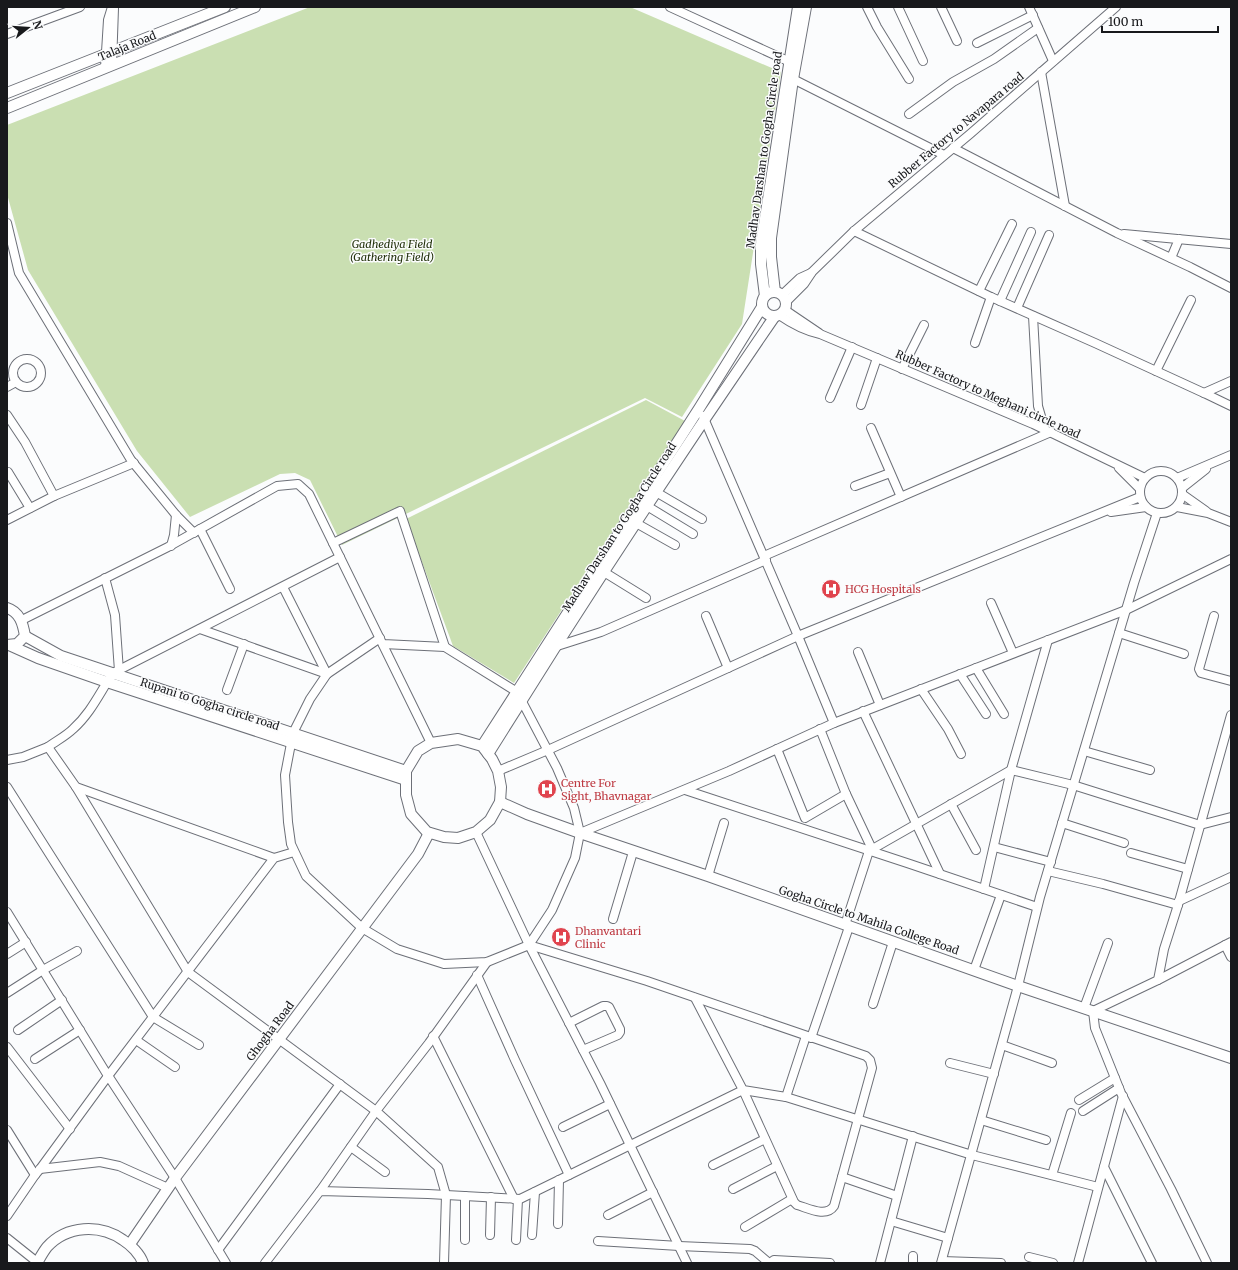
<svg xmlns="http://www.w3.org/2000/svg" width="1238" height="1270" viewBox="0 0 1238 1270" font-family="Merriweather,serif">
	<rect width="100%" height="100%" fill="#fbfcfd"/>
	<!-- green -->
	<g fill="#cadfb2">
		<path d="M 310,7 L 630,7 L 781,72 L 742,324 L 682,417 L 645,398 L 342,545 L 310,480 L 295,473 L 280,474 L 190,517 L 137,451 L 28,270 L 7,194 L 7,125 Z"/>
		<path d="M 646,400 L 685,421 L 514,683 L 453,646 L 406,519 Z"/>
	</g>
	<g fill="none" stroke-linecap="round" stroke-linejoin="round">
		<defs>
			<g id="minor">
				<path d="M 670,7 L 790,62"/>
				<path d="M 867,7 L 877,27 L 909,79"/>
				<path d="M 898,7 L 923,61"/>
				<path d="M 941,7 L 957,41"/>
				<path d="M 1029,7 L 1053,61"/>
				<path d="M 7,34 L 80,7"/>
				<path d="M 977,43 L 1033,15"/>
				<path d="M 112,65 L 114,8"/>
				<path d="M 105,68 L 108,20 L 112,7"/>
				<path d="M 1041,72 L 1065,206"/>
				<path d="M 789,77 L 944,155"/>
				<path d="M 909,114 L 953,82 L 994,59 L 1038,28"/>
				<path d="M 953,148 L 1117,233 L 1190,267 L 1231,288"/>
				<path d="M 7,223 L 19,273 L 131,460 L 176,515 L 194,533"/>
				<path d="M 854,231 L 991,297 L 1095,343 L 1204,393"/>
				<path d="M 1124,234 L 1231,244"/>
				<path d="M 1171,258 L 1179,239"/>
				<path d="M 979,291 L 1012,224"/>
				<path d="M 782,295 L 800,278 L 811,273"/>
				<path d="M 1000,301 L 1031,232"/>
				<path d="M 786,302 L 804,284 L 812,272 L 854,231 L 970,134 L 1116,7"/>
				<path d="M 1017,308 L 1049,235"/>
				<path d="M 785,310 L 819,333"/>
				<path d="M 779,315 C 792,324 804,331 820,334 L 1033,424 L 1145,478"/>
				<path d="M 1033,316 L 1038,406 L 1045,430"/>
				<path d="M 975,343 L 991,297"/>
				<circle cx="27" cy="373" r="14"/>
				<path d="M 902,369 L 924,325"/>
				<path d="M 1156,371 L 1191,300"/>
				<path d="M 1231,381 L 1204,393 L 1231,406"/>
				<path d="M 7,387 L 16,382"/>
				<path d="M 830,398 L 852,347"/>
				<path d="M 861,405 L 877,358"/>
				<path d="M 7,415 L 25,442 L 54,496"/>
				<path d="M 703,416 L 798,636 L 834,723"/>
				<path d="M 871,428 L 901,497"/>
				<path d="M 1119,468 L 1140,489"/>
				<circle cx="1161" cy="492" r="21"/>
				<path d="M 8,472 L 30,508"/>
				<path d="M 1177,478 L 1231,455"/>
				<path d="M 855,486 L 890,473"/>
				<path d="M 1182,488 L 1206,469"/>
				<path d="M 656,492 L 702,519"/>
				<path d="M 1182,494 L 1206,511"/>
				<path d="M 647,506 L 693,534"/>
				<path d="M 1177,507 L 1208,513 L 1231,522"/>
				<path d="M 1111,512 L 1146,507"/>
				<path d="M 7,520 L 54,496 L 134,463"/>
				<path d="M 636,523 L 675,545"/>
				<path d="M 200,529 L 230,589"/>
				<path d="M 333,543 L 400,511 L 445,647"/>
				<path d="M 171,546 L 174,535 L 176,515"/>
				<path d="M 764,556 L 1051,432"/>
				<path d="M 604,572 L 646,598"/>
				<path d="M 105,578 L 115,615 L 119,671"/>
				<path d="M 283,587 L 327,674"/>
				<path d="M 991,603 L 1013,653"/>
				<path d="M 706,616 L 728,668"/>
				<path d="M 1214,616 L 1199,669 L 1201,673 L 1231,681"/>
				<path d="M 22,620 L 168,547 L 277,486 L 298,484 L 309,494 L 431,743"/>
				<path d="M 200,629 L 327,674"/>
				<path d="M 1119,633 L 1184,654"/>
				<path d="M 380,638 L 327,674 L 310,699 L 293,733 L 285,775 L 288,822 L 291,844 L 306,876 L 362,928 L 397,949 L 444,964 L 487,962 L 529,945 L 552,910 L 575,858 L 580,833 L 574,808 L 557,768 L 517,692 L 445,647 L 383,644"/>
				<path d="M 554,647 L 601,632 L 766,560"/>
				<path d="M 858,652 L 880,705"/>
				<path d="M 976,668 L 1004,714"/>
				<path d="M 960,674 L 986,714"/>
				<path d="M 921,689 L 948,729 L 961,754"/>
				<path d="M 227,690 L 244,644"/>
				<path d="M 863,711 L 940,874"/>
				<path d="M 820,729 L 846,794 L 872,849"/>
				<path d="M 777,749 L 805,818 L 846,794"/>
				<path d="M 1084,751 L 1150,770"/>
				<path d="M 7,760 L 23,757 L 48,747"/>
				<path d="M 498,771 L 548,750 L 798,636 L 1140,497"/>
				<path d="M 7,787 L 153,1017 L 199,1045"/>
				<path d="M 76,787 L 188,972 L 376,1111 L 320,1191"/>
				<path d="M 685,790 L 910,864 L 1037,907"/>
				<path d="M 951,804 L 976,850"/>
				<path d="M 1062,823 L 1124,843"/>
				<path d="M 476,832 L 529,945 L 600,1083 L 687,1263"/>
				<path d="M 580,833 L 729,771 L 834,723 L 1126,610 L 1231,559"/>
				<path d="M 994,847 L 1051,862"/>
				<path d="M 1131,853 L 1188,869"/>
				<path d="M 274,858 L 76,787 L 48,747 C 56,741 66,736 73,729 C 91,713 100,692 113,673 L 340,557"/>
				<path d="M 1048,871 L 1103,884 L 1178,905"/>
				<path d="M 708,876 L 724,823"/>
				<path d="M 984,889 L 1011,770 L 1048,640"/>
				<path d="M 1179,901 L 1231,877"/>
				<path d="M 7,912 L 105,1071 L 175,1178 L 226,1263"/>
				<path d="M 613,919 L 633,852"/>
				<path d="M 845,925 L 869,851 L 1011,770 L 1073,785 L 1200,825 L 1231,817"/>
				<path d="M 1225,945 L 1231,957"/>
				<path d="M 7,954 L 26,942"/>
				<path d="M 974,970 L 1001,895"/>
				<path d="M 477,975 L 515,1060 L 569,1175"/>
				<path d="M 1158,980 L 1231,942"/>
				<path d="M 7,993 L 43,970 L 77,951"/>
				<path d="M 695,998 L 743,1090 L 786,1097 L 806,1036"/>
				<path d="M 873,1004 L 893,942"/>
				<path d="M 1084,1008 L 1108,943"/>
				<path d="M 569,1023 L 603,1006 L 607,1006 L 609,1007 L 620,1029 L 620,1032 L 618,1035 L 583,1050"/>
				<path d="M 18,1030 L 62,1000"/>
				<path d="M 433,1036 L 514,1199"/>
				<path d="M 811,1038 L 849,927"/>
				<path d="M 136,1040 L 175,1067"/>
				<path d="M 1002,1045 L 1052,1063"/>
				<path d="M 7,1047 L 70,1129"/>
				<path d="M 35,1059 L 80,1030"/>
				<path d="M 950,1063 L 994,1074"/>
				<path d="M 786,1097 L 972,1155 L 1098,1187"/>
				<path d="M 1079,1100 L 1115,1078"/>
				<path d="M 1083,1111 L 1119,1088"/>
				<path d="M 981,1120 L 1046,1140"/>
				<path d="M 563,1127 L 610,1104"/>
				<path d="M 7,1130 L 35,1175"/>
				<path d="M 351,1147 L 385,1172"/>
				<path d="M 713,1165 L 765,1139"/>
				<path d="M 1104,1167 L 1152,1263"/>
				<path d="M 40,1169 L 100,1162 L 119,1166 L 168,1188"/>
				<path d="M 1052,1175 L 1071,1113"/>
				<path d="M 842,1177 L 897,1196"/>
				<path d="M 733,1189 L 777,1166"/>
				<path d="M 608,1215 L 653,1192"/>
				<path d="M 7,1216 L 35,1175 L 40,1169 L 108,1076 L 274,858 L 294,852"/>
				<path d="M 891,1221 L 948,1238"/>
				<path d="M 558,1224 L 559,1180"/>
				<path d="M 745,1227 L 792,1199"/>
				<path d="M 490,1235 L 491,1197"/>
				<path d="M 532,1235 L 535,1192"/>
				<path d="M 7,1238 L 37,1262"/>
				<path d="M 465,1240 L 465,1196"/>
				<path d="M 516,1240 L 518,1199"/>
				<path d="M 598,1241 L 679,1246 L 750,1249 L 755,1251 L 769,1263"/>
				<path d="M 218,1250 L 340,1084"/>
				<path d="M 1029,1257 L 1053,1263"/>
				<path d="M 942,1261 L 1001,1263"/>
				<path d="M 265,1263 L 320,1191 L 428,1194 L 520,1199 L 743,1090 L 794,1202 L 797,1205 C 808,1208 826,1218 834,1206 L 872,1068 L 870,1060 L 866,1056 L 647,981 L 529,945"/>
				<path d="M 444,1263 L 446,1195 L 438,1167 L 376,1111 L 429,1043 L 487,962"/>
				<path d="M 770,1263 L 774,1260 L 830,1263"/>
				<path d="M 880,1263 L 913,1136"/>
				<path d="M 913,1263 L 913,1256"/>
				<path d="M 941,1263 L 1018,986 L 1040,897 L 1134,583 L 1157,513"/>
				<path d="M 1078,1263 L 1123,1096"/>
				<path d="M 1207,1263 L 1171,1189 L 1121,1093 L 1095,1028 L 1093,1011 L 1158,980 L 1164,949 L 1178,905 L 1231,715"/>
			</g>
			<g id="major">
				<path d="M 7,93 L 225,7"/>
				<path d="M 7,108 L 255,7"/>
				<path d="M 775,292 L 771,257 L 771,238 L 793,79 L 806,7"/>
				<circle cx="774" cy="304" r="12"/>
				<path d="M 765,296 L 761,264 L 761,244 L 798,7"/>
				<path d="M 7,608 C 20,612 23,624 25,636 L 17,644 L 7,645"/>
				<path d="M 25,636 L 61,656 L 406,771"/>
				<path d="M 9,645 L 38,658 L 107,682 L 406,780"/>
				<path d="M 458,739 L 482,746 L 492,759 L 498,771 L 501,787 L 500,802 L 490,820 L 476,832 L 458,838 L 444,837 L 427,832 L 411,814 L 406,795 L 406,771 L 418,751 L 431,743 Z"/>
				<path d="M 482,746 L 700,407 L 762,307"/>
				<path d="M 488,754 C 511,718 533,682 556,646 C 627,535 700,425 775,316"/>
				<path d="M 500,802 L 527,814 L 580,833 L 708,876 L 1018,986 L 1231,1058"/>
				<path d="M 130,1244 L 175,1178 L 418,854 L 429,833"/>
				<path d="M 37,1263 C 40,1258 43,1252 47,1247 C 67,1225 100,1224 123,1240 C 131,1245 140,1254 143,1263"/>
			</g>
		</defs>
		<!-- minor casing -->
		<use href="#minor" stroke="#6d7078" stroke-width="10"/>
		<!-- major casing -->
		<use href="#major" stroke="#6d7078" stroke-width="12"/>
		<!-- minor -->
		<use href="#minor" stroke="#fff" stroke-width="8"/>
		<!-- major -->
		<use href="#major" stroke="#fff" stroke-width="10"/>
	</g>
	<!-- icons -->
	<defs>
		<symbol id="hospital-disc" viewBox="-11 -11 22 22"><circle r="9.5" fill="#e0444e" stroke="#fbfcfd"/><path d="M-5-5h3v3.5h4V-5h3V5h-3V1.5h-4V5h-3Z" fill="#fff"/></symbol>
	</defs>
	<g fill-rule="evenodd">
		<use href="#hospital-disc" x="820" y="578" width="22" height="22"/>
		<use href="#hospital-disc" x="536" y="778" width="22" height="22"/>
		<use href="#hospital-disc" x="550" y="926" width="22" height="22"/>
	</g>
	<g text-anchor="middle" stroke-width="3" stroke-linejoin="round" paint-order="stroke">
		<!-- street labels -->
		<g font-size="11" fill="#18191c" stroke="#fbfcfd">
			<text transform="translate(127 46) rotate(-22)" y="4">Talaja Road</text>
			<text transform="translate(956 130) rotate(-40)" y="4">Rubber Factory to Navapara road</text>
			<text transform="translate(764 150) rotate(-82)" y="4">Madhav Darshan to Gogha Circle road</text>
			<text transform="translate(988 394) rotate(24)" y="4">Rubber Factory to Meghani circle road</text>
			<text transform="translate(619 527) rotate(-57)" y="4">Madhav Darshan to Gogha Circle road</text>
			<text transform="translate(210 704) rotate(18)" y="4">Rupani to Gogha circle road</text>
			<text transform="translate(869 920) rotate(19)" y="4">Gogha Circle to Mahila College Road</text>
			<text transform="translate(270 1031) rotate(-53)" y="4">Ghogha Road</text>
		</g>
		<!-- park labels -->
		<g font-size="11" font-style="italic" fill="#21300a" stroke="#fbfcfd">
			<text x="392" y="248">Gadhediya Field<tspan x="392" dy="13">(Gathering Field)</tspan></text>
		</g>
		<!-- health labels -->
		<g font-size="11" fill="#be3a42" stroke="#fbfcfd" text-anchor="start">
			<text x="845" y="593">HCG Hospitals</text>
			<text x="561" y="787">Centre For<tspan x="561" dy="13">Sight, Bhavnagar</tspan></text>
			<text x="575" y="935">Dhanvantari<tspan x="575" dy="13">Clinic</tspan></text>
		</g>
	</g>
	<!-- border -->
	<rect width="1238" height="1270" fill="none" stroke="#18191c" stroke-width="16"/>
	<!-- north arrow -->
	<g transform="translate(28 28) rotate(73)" stroke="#fbfcfd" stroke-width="3" paint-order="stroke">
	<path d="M0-3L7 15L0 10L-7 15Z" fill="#18191c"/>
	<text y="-6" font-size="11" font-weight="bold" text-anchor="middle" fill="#18191c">N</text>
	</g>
	<!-- scale -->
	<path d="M1102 26v6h116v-6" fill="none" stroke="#18191c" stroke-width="2"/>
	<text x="1108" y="26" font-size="12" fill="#18191c" stroke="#fbfcfd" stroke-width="3" paint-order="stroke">100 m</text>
</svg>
